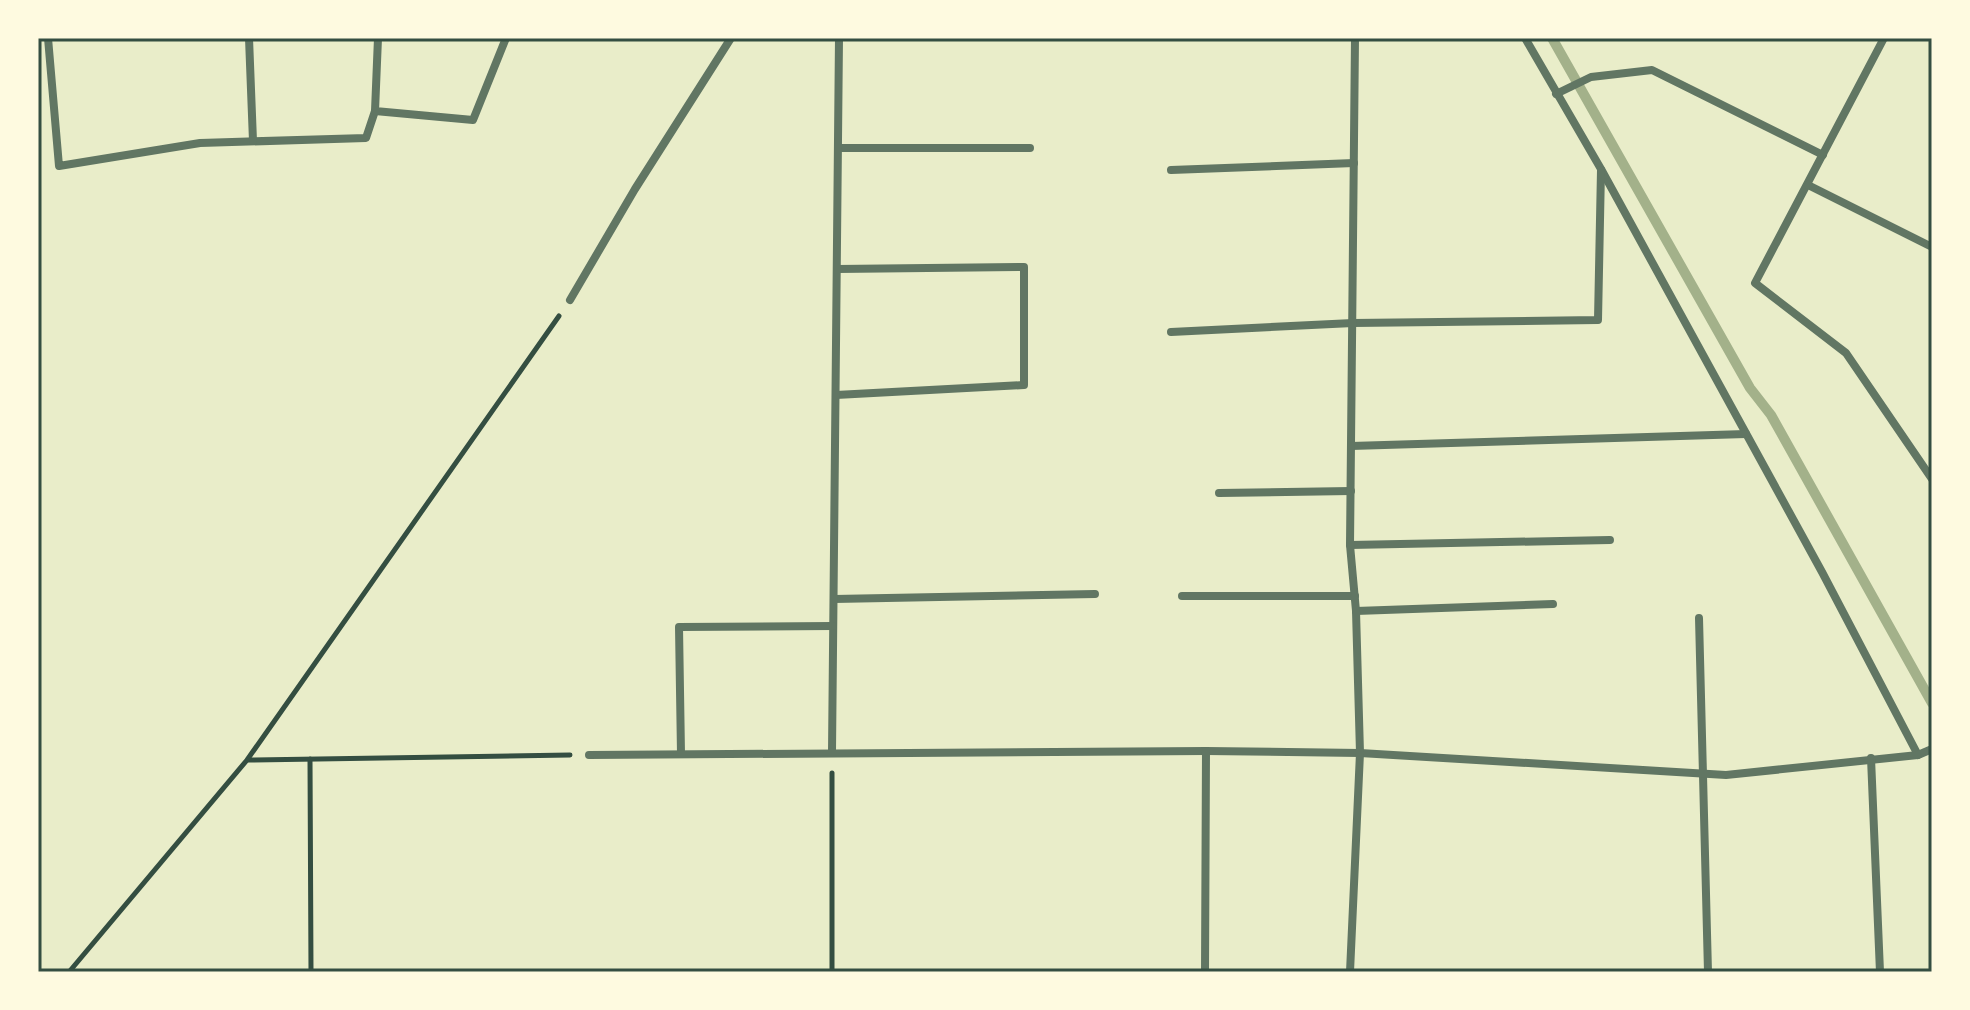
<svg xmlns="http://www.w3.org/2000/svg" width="1970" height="1010" viewBox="0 0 1970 1010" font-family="Figtree,sans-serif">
	<rect width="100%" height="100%" fill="#e9edc9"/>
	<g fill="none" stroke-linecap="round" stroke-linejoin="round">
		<!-- stream -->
		<path stroke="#a3b18a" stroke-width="10" d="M 1552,38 L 1750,388 L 1771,415 L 1932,703"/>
		<!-- path -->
		<g stroke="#344e41" stroke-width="5">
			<path d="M 310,759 L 311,972"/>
			<path d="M 248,760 L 570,755"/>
			<path d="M 832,773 L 832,972"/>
			<path d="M 69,972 L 247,760 L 559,316"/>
		</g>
		<!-- minor -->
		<g stroke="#617663" stroke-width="8">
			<path d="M 48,38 L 59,166 L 200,143 L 366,138 L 375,111"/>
			<path d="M 249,38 L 253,141"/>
			<path d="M 378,38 L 375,111 L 473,120 L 506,38"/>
			<path d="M 1525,38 L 1601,169 L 1822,572 L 1918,755"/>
			<path d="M 1884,38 L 1755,283 L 1846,353 L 1932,479"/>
			<path d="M 1556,94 L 1591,77 L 1652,70 L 1823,155"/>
			<path d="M 838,148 L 1030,148"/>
			<path d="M 1171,170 L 1354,163"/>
			<path d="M 1808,185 L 1932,247"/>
			<path d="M 570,300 L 635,189 L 731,38"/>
			<path d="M 1171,332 L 1353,323 L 1598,320 L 1601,170"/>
			<path d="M 836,395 L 1024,385 L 1024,267 L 837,269"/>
			<path d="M 1351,446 L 1746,434"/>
			<path d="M 1219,493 L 1351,491"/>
			<path d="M 1350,545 L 1610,540"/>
			<path d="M 1182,596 L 1355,596"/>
			<path d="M 834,599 L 1095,594"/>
			<path d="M 1356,611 L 1553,604"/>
			<path d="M 1699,618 L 1708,972"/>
			<path d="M 832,752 L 839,38"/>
			<path d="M 681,754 L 679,627 L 833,626"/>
			<path d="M 589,755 L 1206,751 L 1360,753 L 1726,775 L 1918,755 L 1932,749"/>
			<path d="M 1871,758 L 1880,972"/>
			<path d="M 1205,972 L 1206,751"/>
			<path d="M 1350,972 L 1360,753 L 1356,611 L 1350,545 L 1355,38"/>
		</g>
	</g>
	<!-- border -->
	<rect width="1970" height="1010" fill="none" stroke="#fefae0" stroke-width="80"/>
	<rect x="40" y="40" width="1890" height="930" fill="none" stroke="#344e41" stroke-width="3"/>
</svg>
